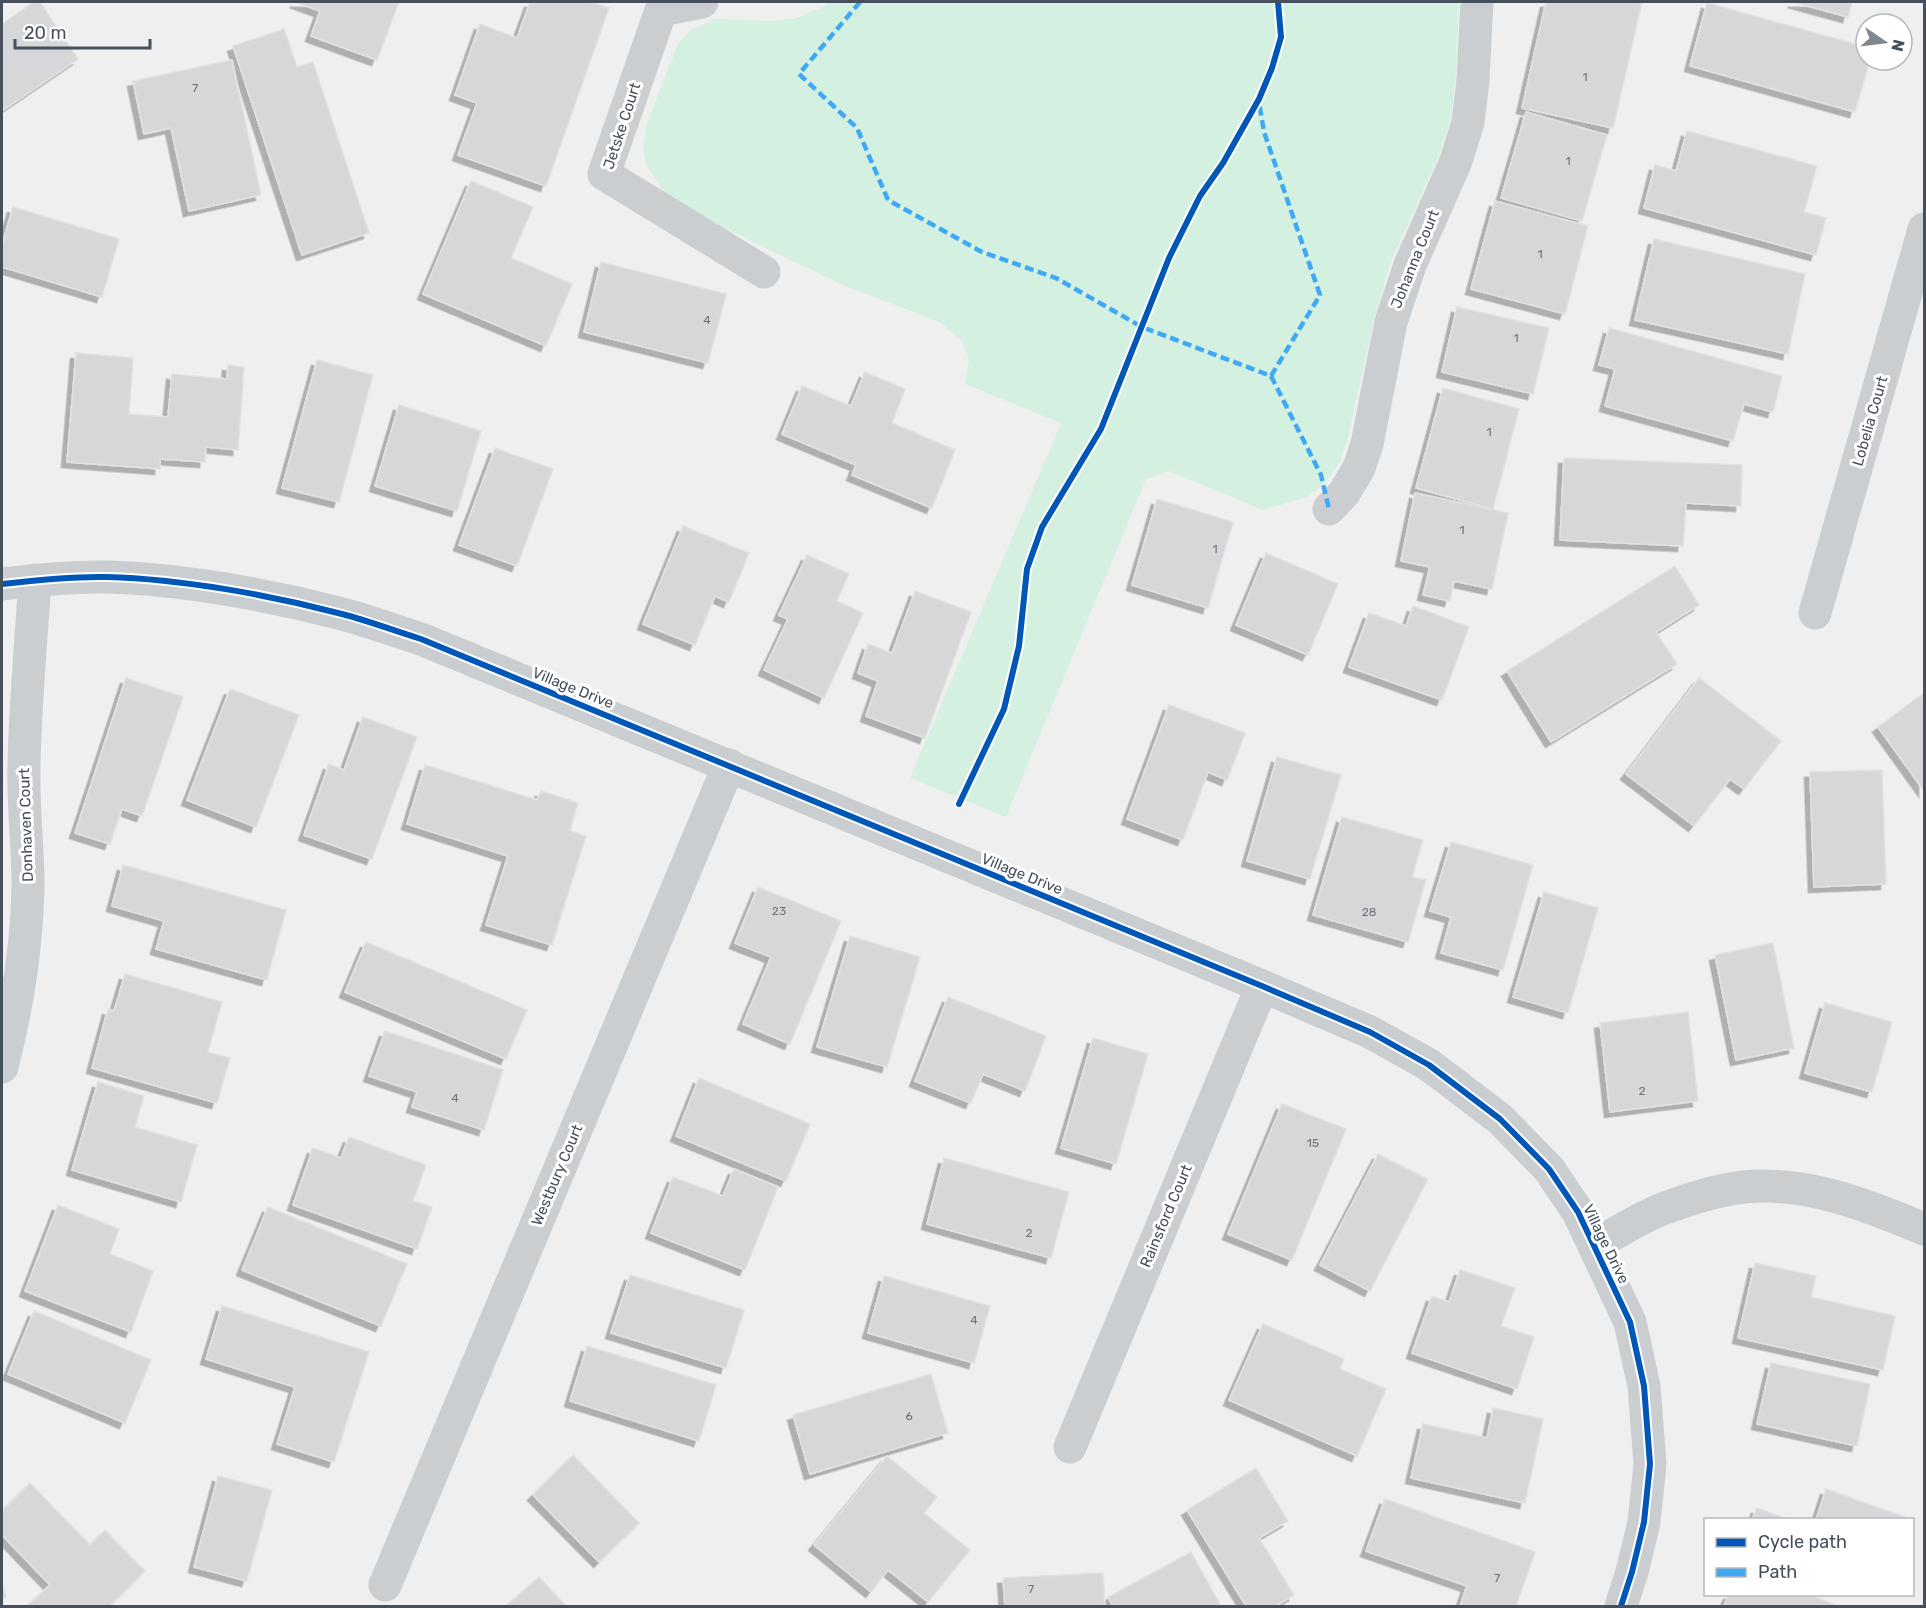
<svg xmlns="http://www.w3.org/2000/svg" width="1926" height="1608" viewBox="0 0 1926 1608" font-family="Rubik,sans-serif">
	<defs>
		<filter id="shadow"><feDropShadow dx="-5.5" dy="5.5" stdDeviation="0" flood-color="#0004"/></filter>
	</defs>
	<rect width="100%" height="100%" fill="#f0efef"/>
	<!-- green -->
	<path fill="#d3f0e0" d="M 830,2 L 1459,2 L 1456,74 L 1451,118 L 1439,155 L 1391,261 L 1374,319 L 1348,437 L 1340,462 L 1327,481 L 1307,497 L 1263,510 L 1169,471 L 1146,479 L 1006,817 L 910,778 L 1061,423 L 965,384 L 969,360 L 962,341 L 939,322 L 843,285 L 687,210 L 663,190 L 647,167 L 643,147 L 647,123 L 678,44 L 691,30 L 714,19 L 771,21 L 794,19 L 825,6 Z"/>
	<!-- building -->
	<g fill="#d7d7d9" stroke="#e1e1e2" stroke-width="1.5" filter="url(#shadow)">
		<path d="M 34,2 L 40,2 L 78,59 L 3,110 L 2,107 L 2,24 Z"/>
		<path d="M 295,2 L 399,2 L 377,60 L 311,36 L 320,11 Z"/>
		<path d="M 530,2 L 590,2 L 609,8 L 546,186 L 458,155 L 477,103 L 455,95 L 480,24 L 517,38 Z"/>
		<path d="M 1546,2 L 1642,2 L 1613,128 L 1522,108 Z"/>
		<path d="M 1793,2 L 1852,2 L 1848,17 Z"/>
		<path d="M 1707,3 L 1866,47 L 1866,60 L 1870,60 L 1855,112 L 1690,66 Z"/>
		<path d="M 284,29 L 297,67 L 313,62 L 369,233 L 302,255 L 233,46 Z"/>
		<path d="M 232,60 L 261,195 L 189,211 L 171,128 L 144,134 L 133,81 Z"/>
		<path d="M 1526,112 L 1607,135 L 1582,221 L 1501,198 Z"/>
		<path d="M 1687,131 L 1817,166 L 1804,212 L 1826,218 L 1816,255 L 1644,208 L 1655,165 L 1676,171 Z"/>
		<path d="M 471,181 L 533,207 L 511,258 L 572,284 L 546,346 L 423,294 Z"/>
		<path d="M 1495,201 L 1588,226 L 1565,314 L 1471,289 Z"/>
		<path d="M 13,207 L 119,239 L 102,297 L 2,267 L 2,245 Z"/>
		<path d="M 1654,239 L 1805,274 L 1788,354 L 1635,320 Z"/>
		<path d="M 601,262 L 726,294 L 708,363 L 584,332 Z"/>
		<path d="M 1457,307 L 1549,328 L 1533,394 L 1442,372 Z"/>
		<path d="M 1609,328 L 1782,376 L 1773,412 L 1744,404 L 1733,441 L 1605,406 L 1615,369 L 1599,365 Z"/>
		<path d="M 76,353 L 133,358 L 129,414 L 168,417 L 172,374 L 227,379 L 228,365 L 244,367 L 238,450 L 206,447 L 205,462 L 160,459 L 160,469 L 67,462 Z"/>
		<path d="M 317,360 L 373,375 L 339,502 L 282,488 Z"/>
		<path d="M 865,372 L 905,389 L 892,423 L 955,450 L 932,508 L 852,475 L 856,465 L 782,434 L 802,386 L 851,406 Z"/>
		<path d="M 1443,388 L 1519,409 L 1493,509 L 1416,488 Z"/>
		<path d="M 399,405 L 481,431 L 457,511 L 375,486 Z"/>
		<path d="M 495,448 L 553,469 L 517,566 L 459,545 Z"/>
		<path d="M 1564,458 L 1742,465 L 1741,506 L 1686,503 L 1683,546 L 1560,540 Z"/>
		<path d="M 1415,493 L 1508,513 L 1492,589 L 1454,581 L 1450,601 L 1423,595 L 1430,567 L 1401,561 Z"/>
		<path d="M 1157,499 L 1233,522 L 1208,608 L 1132,585 Z"/>
		<path d="M 683,526 L 749,553 L 729,602 L 715,596 L 695,645 L 643,624 Z"/>
		<path d="M 1266,553 L 1338,584 L 1308,655 L 1236,625 Z"/>
		<path d="M 807,555 L 849,574 L 837,601 L 863,613 L 824,698 L 764,670 L 788,619 L 779,615 Z"/>
		<path d="M 1675,566 L 1699,605 L 1656,632 L 1677,664 L 1551,742 L 1507,671 Z"/>
		<path d="M 915,591 L 971,612 L 925,738 L 866,716 L 878,681 L 858,673 L 868,644 L 892,653 Z"/>
		<path d="M 1413,606 L 1469,627 L 1442,700 L 1349,667 L 1369,613 L 1406,626 Z"/>
		<path d="M 126,678 L 183,697 L 142,816 L 122,809 L 110,844 L 75,833 Z"/>
		<path d="M 1699,678 L 1781,741 L 1744,789 L 1730,779 L 1694,826 L 1626,774 Z"/>
		<path d="M 230,689 L 299,715 L 256,827 L 187,800 Z"/>
		<path d="M 1924,693 L 1924,791 L 1878,727 Z"/>
		<path d="M 1169,705 L 1245,733 L 1227,780 L 1208,772 L 1183,840 L 1127,819 Z"/>
		<path d="M 363,717 L 417,737 L 372,859 L 304,835 L 329,764 L 344,770 Z"/>
		<path d="M 1277,757 L 1341,775 L 1310,879 L 1247,861 Z"/>
		<path d="M 425,765 L 537,800 L 541,791 L 578,803 L 570,831 L 586,836 L 552,945 L 486,925 L 508,856 L 407,824 Z"/>
		<path d="M 1882,770 L 1886,884 L 1814,887 L 1810,772 Z"/>
		<path d="M 1342,817 L 1423,840 L 1412,877 L 1426,880 L 1408,942 L 1313,915 Z"/>
		<path d="M 1451,842 L 1533,865 L 1503,970 L 1441,953 L 1451,917 L 1430,911 Z"/>
		<path d="M 123,865 L 286,910 L 267,980 L 156,949 L 164,921 L 112,906 Z"/>
		<path d="M 758,887 L 841,921 L 790,1044 L 743,1024 L 771,957 L 735,943 Z"/>
		<path d="M 1544,892 L 1598,908 L 1568,1013 L 1513,997 Z"/>
		<path d="M 850,936 L 920,957 L 887,1067 L 817,1047 Z"/>
		<path d="M 366,942 L 527,1010 L 506,1059 L 345,992 Z"/>
		<path d="M 1773,943 L 1794,1048 L 1736,1060 L 1715,955 Z"/>
		<path d="M 125,974 L 222,1002 L 208,1052 L 230,1058 L 217,1103 L 92,1068 L 108,1009 L 114,1011 Z"/>
		<path d="M 948,997 L 1046,1036 L 1025,1091 L 983,1074 L 971,1103 L 915,1081 Z"/>
		<path d="M 1825,1003 L 1892,1022 L 1872,1092 L 1805,1073 Z"/>
		<path d="M 1688,1012 L 1698,1101 L 1610,1112 L 1600,1023 Z"/>
		<path d="M 385,1031 L 503,1070 L 484,1130 L 412,1107 L 417,1092 L 369,1076 Z"/>
		<path d="M 1093,1038 L 1148,1054 L 1116,1164 L 1061,1148 Z"/>
		<path d="M 699,1078 L 810,1124 L 786,1181 L 676,1136 Z"/>
		<path d="M 98,1082 L 144,1096 L 135,1127 L 197,1145 L 181,1202 L 72,1170 Z"/>
		<path d="M 1282,1104 L 1346,1129 L 1292,1260 L 1228,1234 Z"/>
		<path d="M 349,1137 L 426,1165 L 413,1201 L 432,1207 L 417,1249 L 293,1205 L 313,1148 L 341,1158 Z"/>
		<path d="M 1378,1154 L 1428,1179 L 1370,1291 L 1320,1265 Z"/>
		<path d="M 944,1158 L 1069,1192 L 1051,1258 L 927,1224 Z"/>
		<path d="M 734,1169 L 778,1187 L 745,1270 L 651,1233 L 673,1177 L 723,1196 Z"/>
		<path d="M 58,1205 L 119,1229 L 110,1254 L 153,1271 L 131,1332 L 25,1291 Z"/>
		<path d="M 268,1207 L 407,1264 L 381,1326 L 242,1270 Z"/>
		<path d="M 1755,1263 L 1816,1276 L 1811,1297 L 1895,1316 L 1883,1370 L 1738,1338 Z"/>
		<path d="M 1460,1270 L 1515,1288 L 1501,1326 L 1534,1337 L 1517,1389 L 1412,1353 L 1432,1296 L 1449,1302 Z"/>
		<path d="M 630,1275 L 744,1310 L 726,1368 L 611,1333 Z"/>
		<path d="M 884,1276 L 990,1306 L 974,1363 L 868,1333 Z"/>
		<path d="M 222,1306 L 369,1352 L 334,1462 L 277,1444 L 295,1387 L 206,1359 Z"/>
		<path d="M 34,1311 L 151,1360 L 125,1423 L 8,1374 Z"/>
		<path d="M 1263,1324 L 1344,1359 L 1340,1369 L 1386,1389 L 1357,1456 L 1229,1400 Z"/>
		<path d="M 587,1346 L 716,1385 L 699,1441 L 570,1401 Z"/>
		<path d="M 1771,1363 L 1870,1384 L 1857,1446 L 1757,1424 Z"/>
		<path d="M 931,1374 L 948,1433 L 810,1474 L 793,1415 Z"/>
		<path d="M 1493,1408 L 1543,1419 L 1525,1503 L 1411,1478 L 1423,1424 L 1487,1438 Z"/>
		<path d="M 573,1455 L 639,1523 L 599,1562 L 533,1495 Z"/>
		<path d="M 887,1456 L 937,1497 L 924,1513 L 970,1550 L 928,1602 L 888,1570 L 871,1592 L 814,1545 Z"/>
		<path d="M 1256,1468 L 1288,1521 L 1259,1538 L 1294,1595 L 1276,1606 L 1246,1606 L 1187,1510 Z"/>
		<path d="M 218,1476 L 272,1490 L 247,1581 L 194,1567 Z"/>
		<path d="M 30,1483 L 90,1545 L 105,1530 L 145,1571 L 109,1606 L 27,1606 L 50,1585 L 2,1535 L 2,1511 Z"/>
		<path d="M 1826,1489 L 1908,1518 L 1908,1520 L 1816,1520 Z"/>
		<path d="M 1385,1499 L 1535,1552 L 1516,1606 L 1460,1606 L 1467,1586 L 1366,1551 Z"/>
		<path d="M 1757,1508 L 1790,1520 L 1752,1520 Z"/>
		<path d="M 1191,1552 L 1221,1606 L 1113,1606 L 1108,1597 Z"/>
		<path d="M 1103,1573 L 1105,1606 L 1005,1606 L 1003,1578 Z"/>
		<path d="M 539,1577 L 566,1606 L 506,1606 Z"/>
		<path d="M 2,1585 L 6,1597 L 2,1599 Z"/>
		<path d="M 1729,1594 L 1809,1594 L 1837,1606 L 1724,1606 Z"/>
	</g>
	<g fill="none" stroke-linecap="round" stroke-linejoin="round">
		<!-- street -->
		<g stroke="#cbced0" stroke-width="33">
			<path d="M 702,2 L 661,10 L 604,174 L 764,272"/>
			<path d="M 1329,509 L 1344,493 L 1359,468 L 1367,444 L 1391,322 L 1410,265 L 1456,161 L 1468,122 L 1473,80 L 1477,2"/>
			<path d="M 2,584 C 36,580 72,576 107,577 C 182,579 270,595 342,614 C 369,621 395,631 421,639 L 1262,986 L 1370,1032 L 1429,1065 L 1500,1119 L 1549,1169 L 1578,1212 L 1630,1322 L 1644,1386 L 1650,1464 L 1644,1522 L 1632,1572 L 1621,1606"/>
			<path d="M 1815,613 L 1924,229"/>
			<path d="M 2,1067 C 17,1008 27,947 28,886 C 28,847 23,807 24,767 C 25,705 31,642 35,580"/>
			<path d="M 1595,1245 C 1616,1233 1638,1219 1660,1210 C 1686,1200 1716,1190 1744,1187 C 1807,1181 1867,1205 1924,1229"/>
			<path d="M 1070,1447 L 1262,986"/>
			<path d="M 385,1585 L 729,765"/>
		</g>
		<!-- quiet -->
		<g stroke="#3fa9f5" stroke-width="4.5" stroke-dasharray="9 4.5" stroke-linecap="butt">
			<path d="M 860,2 L 799,74 L 857,128 L 888,200 L 982,252 L 1056,278 L 1142,327 L 1271,376 L 1320,295 L 1264,132 L 1259,102"/>
			<path d="M 1271,376 L 1321,475 L 1329,509"/>
		</g>
		<defs>
			<g id="cycleway">
				<path d="M 2,584 C 36,580 72,576 107,577 C 182,579 270,595 342,614 C 369,621 395,631 421,639 L 1262,986 L 1370,1032 L 1429,1065 L 1500,1119 L 1549,1169 L 1578,1212 L 1630,1322 L 1644,1386 L 1650,1464 L 1644,1522 L 1632,1572 L 1621,1606"/>
				<path d="M 959,804 L 1004,709 L 1019,646 L 1027,569 L 1042,527 L 1101,429 L 1169,258 L 1200,196 L 1223,163 L 1259,99 L 1272,68 L 1281,37 L 1278,2"/>
			</g>
		</defs>
		<!-- cycleway casing -->
		<use href="#cycleway" stroke="#fff" stroke-width="10"/>
		<!-- cycleway -->
		<use href="#cycleway" stroke="#0057b8" stroke-width="6"/>
	</g>
	<g text-anchor="middle" stroke-width="6" stroke-linejoin="round" paint-order="stroke">
		<!-- number labels -->
		<g font-size="12" fill="#6c737d">
			<text x="1585" y="81">1</text>
			<text x="195" y="92">7</text>
			<text x="1568" y="165">1</text>
			<text x="1540" y="258">1</text>
			<text x="707" y="324">4</text>
			<text x="1516" y="342">1</text>
			<text x="1489" y="436">1</text>
			<text x="1462" y="534">1</text>
			<text x="1215" y="553">1</text>
			<text x="779" y="915">23</text>
			<text x="1369" y="916">28</text>
			<text x="1642" y="1095">2</text>
			<text x="455" y="1102">4</text>
			<text x="1313" y="1147">15</text>
			<text x="1029" y="1237">2</text>
			<text x="974" y="1324">4</text>
			<text x="909" y="1420">6</text>
			<text x="1497" y="1582">7</text>
			<text x="1031" y="1593">7</text>
		</g>
		<!-- street labels -->
		<g font-size="15" fill="#46505d" stroke="#fff">
			<text transform="translate(622 126) rotate(-72)" y="5">Jetske Court</text>
			<text transform="translate(1415 259) rotate(-68)" y="5">Johanna Court</text>
			<text transform="translate(1870 421) rotate(-74)" y="5">Lobelia Court</text>
			<text transform="translate(573 688) rotate(22)" y="5">Village Drive</text>
			<text transform="translate(26 825) rotate(-92)" y="5">Donhaven Court</text>
			<text transform="translate(1022 874) rotate(22)" y="5">Village Drive</text>
			<text transform="translate(557 1175) rotate(-67)" y="5">Westbury Court</text>
			<text transform="translate(1166 1216) rotate(-67)" y="5">Rainsford Court</text>
			<text transform="translate(1606 1244) rotate(64)" y="5">Village Drive</text>
		</g>
	</g>
	<!-- border -->
	<rect width="1926" height="1608" fill="none" stroke="#46505d" stroke-width="6"/>
	<!-- legend -->
	<rect x="1704" y="1518" width="210" height="78" fill="#ffffff" stroke="#b5b9be" stroke-width="1.5"/>
	<rect x="1716" y="1538" width="30" height="9" fill="#0057b8" stroke="#b5b9be" stroke-width="1.5"/>
	<text x="1758" y="1548" font-size="18" fill="#46505d">Cycle path</text>
	<rect x="1716" y="1568" width="30" height="9" fill="#3fa9f5" stroke="#b5b9be" stroke-width="1.5"/>
	<text x="1758" y="1578" font-size="18" fill="#46505d">Path</text>
	<!-- north arrow -->
	<g transform="translate(1884 42) rotate(104)"><circle r="28" fill="#ffffff" stroke="#b5b9be" stroke-width="1.5"/>
	<path d="M0-4.5L10 22L0 15L-10 22Z" fill="#828890"/>
	<text y="-9" font-size="16" font-weight="bold" text-anchor="middle" fill="#46505d">N</text>
	</g>
	<!-- scale -->
	<path d="M15 39v9h135v-9" fill="none" stroke="#46505d" stroke-width="3"/>
	<text x="24" y="39" font-size="18" fill="#46505d" stroke="#ffffff" stroke-width="4.5" paint-order="stroke">20 m</text>
</svg>
